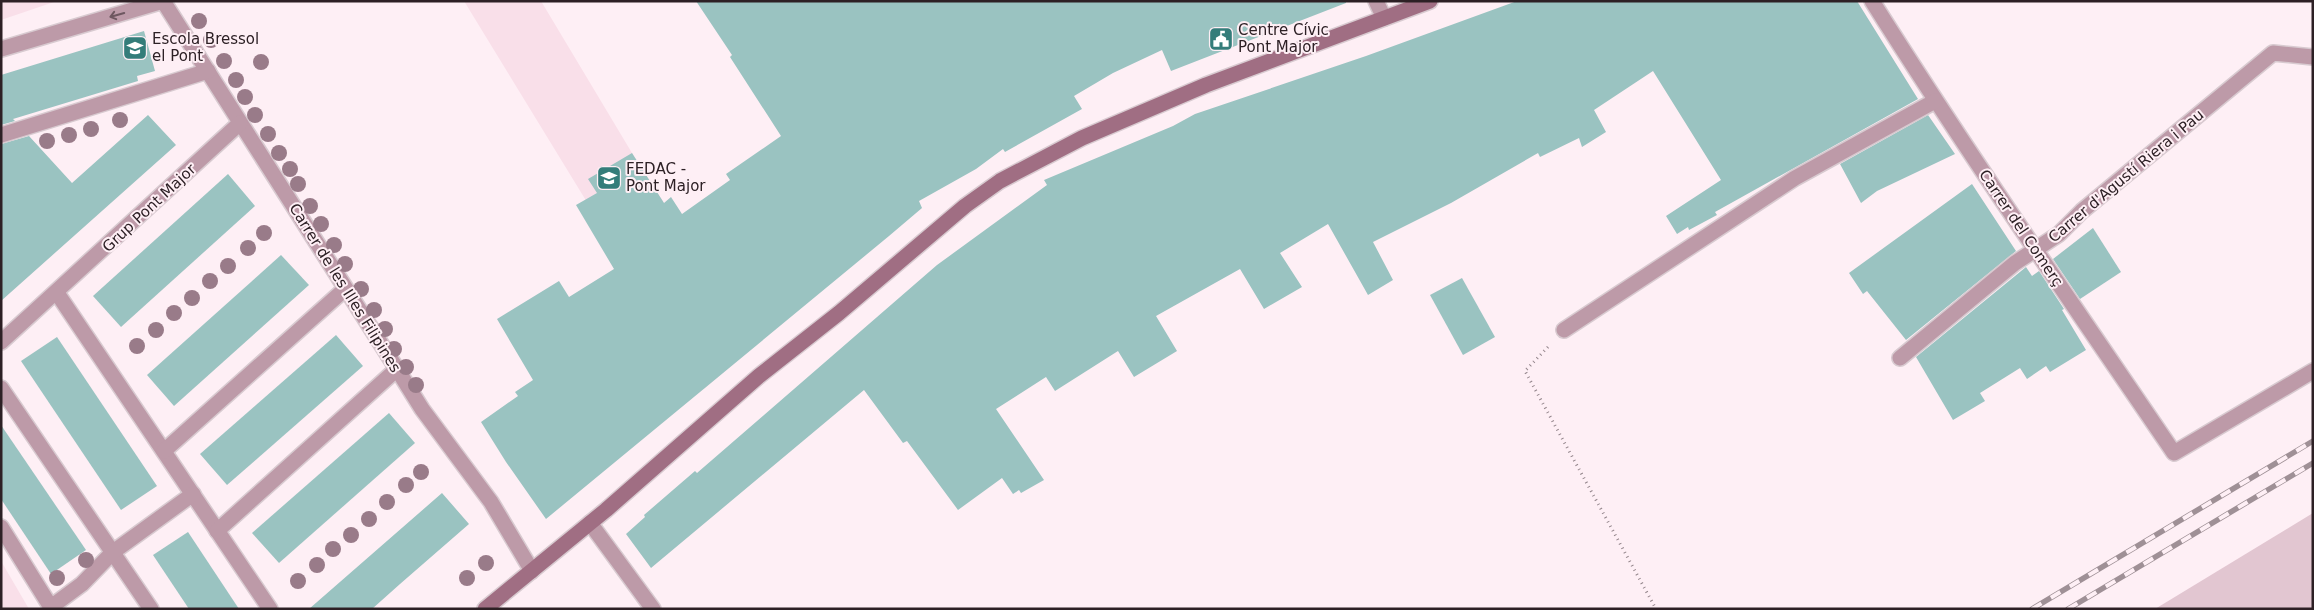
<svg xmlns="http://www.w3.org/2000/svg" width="2314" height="610" viewBox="0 0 2314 610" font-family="'DejaVu Sans',sans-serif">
	<rect width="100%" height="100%" fill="#feeff5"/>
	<!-- built -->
	<g fill="#f9dfe9">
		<path d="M 1,1 L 57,1 L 1,20 Z"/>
		<path d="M 464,1 L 541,1 L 632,153 L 755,345 L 704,389 L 667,333 Z"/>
		<path d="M 1,561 L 29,609 L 1,609 Z"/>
	</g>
	<!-- green -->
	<path fill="#e2c6d1" d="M 2313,513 L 2313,609 L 2155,609 Z"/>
	<!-- building -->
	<g fill="#9ac3c1">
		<path d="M 696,1 L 1346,1 L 1346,3 L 1171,71 L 1162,50 L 1113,73 L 1074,96 L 1082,109 L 1005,152 L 1003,149 L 976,169 L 919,201 L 922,208 L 889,236 L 546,519 L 506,462 L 481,422 L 518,396 L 515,392 L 533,380 L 497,319 L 559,281 L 569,297 L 614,269 L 576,205 L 597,193 L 588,179 L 632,153 L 664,203 L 671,197 L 682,214 L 730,180 L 726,174 L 781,136 L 730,57 L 732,55 Z"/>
		<path d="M 1517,1 L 1857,1 L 1918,99 L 1715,212 L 1717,215 L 1689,230 L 1688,227 L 1677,234 L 1666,216 L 1721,180 L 1653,71 L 1594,110 L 1606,132 L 1582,147 L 1579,138 L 1540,157 L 1538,153 L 1451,203 L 1373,242 L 1393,280 L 1368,295 L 1328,224 L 1280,253 L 1302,287 L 1264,309 L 1240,269 L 1156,316 L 1177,351 L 1134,377 L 1118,351 L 1055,391 L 1046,377 L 996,409 L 1044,480 L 1021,493 L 1019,490 L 1013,494 L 1002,478 L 958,510 L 907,441 L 903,443 L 864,390 L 651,568 L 626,534 L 645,517 L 644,515 L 695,471 L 697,473 L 937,265 L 1047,185 L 1044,180 L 1173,126 L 1195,114 L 1366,56 Z"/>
		<path d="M 144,31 L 155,71 L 137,76 L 138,81 L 13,119 L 15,121 L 1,125 L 1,75 Z"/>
		<path d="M 148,115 L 176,145 L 1,301 L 1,144 L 29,136 L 72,183 Z"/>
		<path d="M 1928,115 L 1955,154 L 1877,191 L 1861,203 L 1840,164 Z"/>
		<path d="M 228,174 L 255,206 L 121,327 L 93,296 Z"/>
		<path d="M 1972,184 L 2016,251 L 1906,340 L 1867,291 L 1863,294 L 1849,273 Z"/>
		<path d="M 2093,228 L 2121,272 L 2080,299 L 2053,259 Z"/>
		<path d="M 281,255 L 309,285 L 174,406 L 147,375 Z"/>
		<path d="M 2026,267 L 2032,276 L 2039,271 L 2064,309 L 2062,310 L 2086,350 L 2050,372 L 2046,366 L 2027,379 L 2020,368 L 1980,393 L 1985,401 L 1953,420 L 1916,357 Z"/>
		<path d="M 1462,278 L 1495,337 L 1463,355 L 1430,295 Z"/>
		<path d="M 336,335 L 363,366 L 227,485 L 200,454 Z"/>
		<path d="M 57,337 L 157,486 L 121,510 L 21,361 Z"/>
		<path d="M 389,413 L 415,443 L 279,563 L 252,533 Z"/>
		<path d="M 1,425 L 86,550 L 51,574 L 1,499 Z"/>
		<path d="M 442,493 L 469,524 L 400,584 L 372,609 L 309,609 Z"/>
		<path d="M 188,532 L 239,609 L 189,609 L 153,555 Z"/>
	</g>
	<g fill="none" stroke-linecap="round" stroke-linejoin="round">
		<defs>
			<g id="street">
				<path d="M 163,1 L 397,369 L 422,409 L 491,502 L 532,571"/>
				<path d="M 1376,1 L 1384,18"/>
				<path d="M 1872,1 C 1969,155 2072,303 2174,453 L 2313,371"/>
				<path d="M 1,49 L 163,1"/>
				<path d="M 1,135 L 208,71"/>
				<path d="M 57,293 L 270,609"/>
				<path d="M 1564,330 L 1795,178 L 1935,101"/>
				<path d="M 1,342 L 240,123"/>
				<path d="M 1900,358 L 2015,263 L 2059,234 L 2082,211 L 2273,53 L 2313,57"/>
				<path d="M 1,388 L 151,609"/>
				<path d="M 164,451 L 345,289"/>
				<path d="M 590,523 L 653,609"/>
				<path d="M 1,527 L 52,609"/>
				<path d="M 217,531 L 397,369"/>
				<path d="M 51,607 L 82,584 L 113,552 L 193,494"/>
			</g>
			<path id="secondary" d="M 485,609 L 606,510 L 759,376 L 839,313 L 965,206 L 1000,181 L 1082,138 L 1206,85 L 1430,1"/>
		</defs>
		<!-- street casing -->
		<use href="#street" stroke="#d8cad0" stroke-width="18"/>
		<!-- secondary casing -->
		<use href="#secondary" stroke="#d8cad0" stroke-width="18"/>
		<!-- path -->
		<path stroke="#94868c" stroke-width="3" stroke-dasharray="1 4" stroke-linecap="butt" d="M 1548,347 L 1525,371 L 1656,609"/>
		<!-- street -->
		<use href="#street" stroke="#bd9aa8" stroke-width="15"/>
		<!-- secondary -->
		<use href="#secondary" stroke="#a06e83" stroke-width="15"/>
		<defs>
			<g id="rail">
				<path d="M 2032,609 L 2313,441"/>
				<path d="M 2068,609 L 2313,463"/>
			</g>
		</defs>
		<!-- rail casing -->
		<use href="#rail" stroke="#9f9096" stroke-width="5.5"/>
		<!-- rail -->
		<use href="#rail" stroke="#feeff5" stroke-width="4" stroke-dasharray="11" stroke-linecap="butt"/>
	</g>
	<!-- trees -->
	<g fill="#997b89">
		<circle cx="199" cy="21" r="8"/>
		<circle cx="211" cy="40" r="8"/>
		<circle cx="224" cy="61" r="8"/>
		<circle cx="261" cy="62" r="8"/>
		<circle cx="236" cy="80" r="8"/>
		<circle cx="245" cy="97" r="8"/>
		<circle cx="255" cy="115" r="8"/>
		<circle cx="120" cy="120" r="8"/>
		<circle cx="91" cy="129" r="8"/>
		<circle cx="268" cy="134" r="8"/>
		<circle cx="69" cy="135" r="8"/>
		<circle cx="47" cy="141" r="8"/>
		<circle cx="279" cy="153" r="8"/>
		<circle cx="290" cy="169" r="8"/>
		<circle cx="298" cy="184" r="8"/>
		<circle cx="310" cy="206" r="8"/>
		<circle cx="321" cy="224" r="8"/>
		<circle cx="264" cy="233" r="8"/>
		<circle cx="334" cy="245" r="8"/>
		<circle cx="248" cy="248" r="8"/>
		<circle cx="345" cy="264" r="8"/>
		<circle cx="228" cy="266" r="8"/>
		<circle cx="210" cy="281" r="8"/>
		<circle cx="361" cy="289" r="8"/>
		<circle cx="192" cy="298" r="8"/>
		<circle cx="374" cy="310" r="8"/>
		<circle cx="174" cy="313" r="8"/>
		<circle cx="385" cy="329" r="8"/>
		<circle cx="156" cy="330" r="8"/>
		<circle cx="137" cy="346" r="8"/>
		<circle cx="394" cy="349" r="8"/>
		<circle cx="406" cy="367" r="8"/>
		<circle cx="416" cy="385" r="8"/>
		<circle cx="421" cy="472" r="8"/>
		<circle cx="406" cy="485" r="8"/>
		<circle cx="387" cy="502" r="8"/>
		<circle cx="369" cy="519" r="8"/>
		<circle cx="351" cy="535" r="8"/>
		<circle cx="333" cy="549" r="8"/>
		<circle cx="86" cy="560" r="8"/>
		<circle cx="486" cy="563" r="8"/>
		<circle cx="317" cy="565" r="8"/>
		<circle cx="57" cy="578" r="8"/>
		<circle cx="467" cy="578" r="8"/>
		<circle cx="298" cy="581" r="8"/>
	</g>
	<!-- one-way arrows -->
	<defs><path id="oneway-shaft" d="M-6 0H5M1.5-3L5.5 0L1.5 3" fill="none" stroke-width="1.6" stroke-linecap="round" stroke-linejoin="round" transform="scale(1.25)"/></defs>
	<use stroke="#6e5760" href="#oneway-shaft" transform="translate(117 15) rotate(164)"/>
	<!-- icons -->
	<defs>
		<symbol id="civic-square" viewBox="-11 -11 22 22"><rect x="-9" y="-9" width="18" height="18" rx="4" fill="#347d7a" stroke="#feeff5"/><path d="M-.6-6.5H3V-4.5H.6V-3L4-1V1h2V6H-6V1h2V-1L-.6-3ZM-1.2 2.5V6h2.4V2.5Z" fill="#fff"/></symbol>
		<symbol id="school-square" viewBox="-11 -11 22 22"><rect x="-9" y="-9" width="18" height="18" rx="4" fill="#347d7a" stroke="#feeff5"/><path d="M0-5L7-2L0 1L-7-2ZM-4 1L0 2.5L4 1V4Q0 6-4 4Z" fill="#fff"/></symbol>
	</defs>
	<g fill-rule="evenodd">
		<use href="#civic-square" x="1207" y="25" width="28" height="28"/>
		<use href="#school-square" x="121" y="34" width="28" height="28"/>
		<use href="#school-square" x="595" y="164" width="28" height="28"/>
	</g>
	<g text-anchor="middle" stroke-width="4" stroke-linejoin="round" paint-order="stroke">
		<!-- poi labels -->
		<g font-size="15" fill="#2d2025" stroke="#feeff5" text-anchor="start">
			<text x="1238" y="35">Centre Cívic<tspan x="1238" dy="17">Pont Major</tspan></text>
			<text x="152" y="44">Escola Bressol<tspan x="152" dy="17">el Pont</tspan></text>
			<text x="626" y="174">FEDAC -<tspan x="626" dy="17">Pont Major</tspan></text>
		</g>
		<!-- street labels -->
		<g font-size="15" fill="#2d2025" stroke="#feeff5">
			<text transform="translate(2126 176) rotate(-40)" y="5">Carrer d'Agustí Riera i Pau</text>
			<text transform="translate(149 208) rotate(-43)" y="5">Grup Pont Major</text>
			<text transform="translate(2021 228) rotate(56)" y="5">Carrer del Comerç</text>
			<text transform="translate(345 288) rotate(58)" y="5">Carrer de les Illes Filipines</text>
		</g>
	</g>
	<!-- border -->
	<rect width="2314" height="610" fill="none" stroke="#2d2025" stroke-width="5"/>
</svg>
